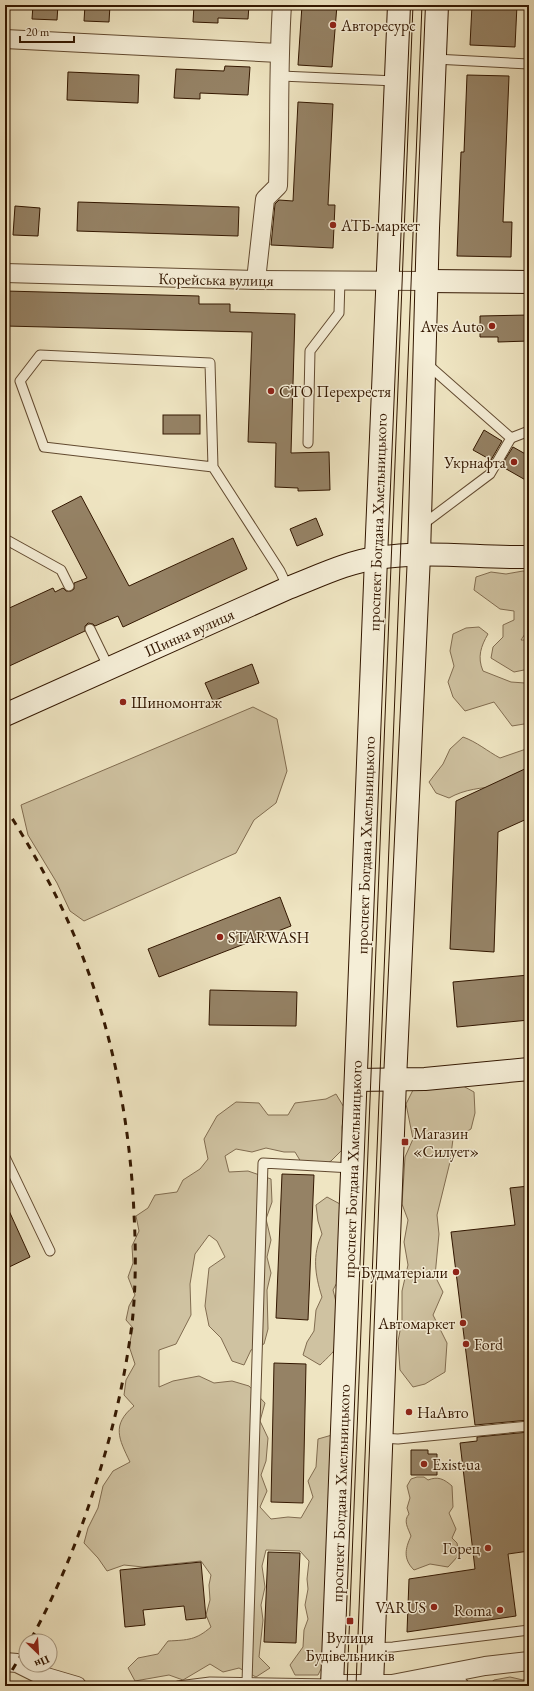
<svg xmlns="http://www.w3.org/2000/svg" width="534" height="1691" viewBox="0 0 534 1691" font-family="'EB Garamond',serif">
	<rect width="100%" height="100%" fill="#efe5c2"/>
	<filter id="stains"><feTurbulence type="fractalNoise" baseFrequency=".005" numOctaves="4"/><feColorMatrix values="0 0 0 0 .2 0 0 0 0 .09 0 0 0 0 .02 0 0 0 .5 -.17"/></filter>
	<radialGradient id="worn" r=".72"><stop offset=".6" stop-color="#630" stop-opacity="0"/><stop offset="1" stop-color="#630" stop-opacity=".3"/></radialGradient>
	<!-- green -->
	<g fill="#cfc2a1" stroke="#816c50">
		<path d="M 523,571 L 529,572 L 529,628 L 521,640 L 529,640 L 529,669 L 514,672 L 491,658 L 493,647 L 503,637 L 503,625 L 514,620 L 514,611 L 500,609 L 474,590 L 476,577 L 491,572 L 506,574 Z"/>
		<path d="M 479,627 L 488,634 C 481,646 477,657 483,671 L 511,682 L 525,683 L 529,690 L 529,720 L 524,724 L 512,726 L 494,702 L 465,711 L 453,697 L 448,682 L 454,666 L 450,651 L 453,634 L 466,628 Z"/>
		<path d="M 253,707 L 277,719 L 287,771 L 276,803 L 254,820 L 236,853 L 84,921 L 70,911 L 57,883 L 28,835 L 21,805 Z"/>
		<path d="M 463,737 C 477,742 487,751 500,758 L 529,748 L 529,775 C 520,778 509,785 500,786 C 481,788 465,789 449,798 L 436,793 L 429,782 L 443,764 L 450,749 Z"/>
		<path d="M 454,1081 L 474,1092 L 475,1113 L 471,1129 L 453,1139 L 450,1162 L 437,1215 L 439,1234 L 435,1276 L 443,1292 L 433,1315 L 447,1343 L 445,1372 L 425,1384 L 413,1387 L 400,1370 L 398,1341 L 402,1321 L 402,1291 L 408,1265 L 404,1242 L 408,1220 L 402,1204 L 405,1157 L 413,1139 L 406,1104 L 416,1084 Z"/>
		<path d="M 336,1094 L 345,1109 L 342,1127 L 343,1149 L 331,1161 L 317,1169 L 304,1167 L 295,1152 L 284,1152 L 266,1148 L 252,1152 L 236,1149 L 225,1156 L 229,1172 L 248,1171 L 271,1179 L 272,1202 L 266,1219 L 271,1240 L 267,1257 L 271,1273 L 267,1290 L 268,1329 L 264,1344 L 251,1350 L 244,1365 L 232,1361 L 221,1338 L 209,1326 L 205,1306 L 209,1268 L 225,1257 L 217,1241 L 209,1235 L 195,1254 L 190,1284 L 191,1315 L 176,1344 L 159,1350 L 159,1387 L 173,1381 L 199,1376 L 214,1383 L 232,1381 L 249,1386 L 265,1403 L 260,1421 L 268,1438 L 266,1461 L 261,1475 L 267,1491 L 260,1507 L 271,1519 L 288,1517 L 301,1518 L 313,1497 L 308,1481 L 316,1467 L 318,1439 L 332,1435 L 323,1665 L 318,1675 L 295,1675 L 290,1665 L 303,1647 L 304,1630 L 308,1619 L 305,1605 L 308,1589 L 307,1579 L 309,1561 L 300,1551 L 266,1550 L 262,1566 L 265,1587 L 261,1605 L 263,1620 L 259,1657 L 270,1668 L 256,1677 L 239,1668 L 223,1672 L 210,1664 L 183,1680 L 169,1675 L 135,1681 L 128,1668 L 138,1658 L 158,1654 L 168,1641 C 188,1640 196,1640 211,1627 L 206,1615 L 210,1600 L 209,1585 L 211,1575 L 201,1561 L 143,1567 L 124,1565 L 107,1571 L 98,1558 L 84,1543 L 88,1528 L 98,1508 L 103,1486 L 113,1471 L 130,1462 C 119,1439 111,1425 134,1406 L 124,1395 L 126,1380 L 135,1364 L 129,1346 L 133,1328 L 126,1320 L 129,1306 L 135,1295 L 128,1277 L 133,1263 L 132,1246 L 139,1231 L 136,1216 L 148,1208 L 155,1195 L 177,1192 L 183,1180 L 200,1169 L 208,1159 L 204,1139 L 217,1116 L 236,1102 L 259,1103 L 268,1115 L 288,1115 L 295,1103 L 326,1099 Z"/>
		<path d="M 327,1197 L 340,1204 L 340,1277 L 333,1290 C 336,1301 343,1330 340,1340 C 337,1350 327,1358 320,1365 L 303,1355 L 307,1342 L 314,1331 L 316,1310 L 322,1297 C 315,1275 312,1255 322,1234 L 318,1221 L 316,1205 Z"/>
		<path d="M 417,1477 L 424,1477 L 428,1480 C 438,1476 444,1479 452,1486 L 453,1507 L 449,1513 L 456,1529 L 452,1538 L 457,1543 L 459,1555 L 448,1567 L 430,1564 L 414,1570 C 403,1559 405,1549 411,1536 C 408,1528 403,1521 409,1514 L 407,1508 L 410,1498 L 407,1486 L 411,1479 Z"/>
		<path d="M 510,1677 L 523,1680 L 529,1678 L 529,1686 L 487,1686 L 494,1680 Z"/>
	</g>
	<!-- building -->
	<g fill="#958265" stroke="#331700">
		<path d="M 33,5 L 58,5 L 57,20 L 32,19 Z"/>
		<path d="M 85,5 L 110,5 L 109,22 L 84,21 Z"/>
		<path d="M 194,5 L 249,5 L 248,19 L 218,18 L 218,23 L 193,22 Z"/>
		<path d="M 302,5 L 337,5 L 332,67 L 298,65 Z"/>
		<path d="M 472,5 L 517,5 L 515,47 L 470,45 Z"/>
		<path d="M 225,66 L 250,67 L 248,95 L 200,93 L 200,99 L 174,98 L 176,69 L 224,71 Z"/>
		<path d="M 68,72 L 139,75 L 138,103 L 67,100 Z"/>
		<path d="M 467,75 L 509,76 L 503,222 L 512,222 L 511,257 L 457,256 L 461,152 L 464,152 Z"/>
		<path d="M 298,102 L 333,104 L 328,205 L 335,205 L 333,248 L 271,245 L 275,204 L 279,200 L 293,201 Z"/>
		<path d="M 78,202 L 239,207 L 238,236 L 77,231 Z"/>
		<path d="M 15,206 L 40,208 L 38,236 L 13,235 Z"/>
		<path d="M 5,291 L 199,296 L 199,304 L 230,304 L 230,312 L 295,314 L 291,453 L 329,452 L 330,490 L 298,491 L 298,488 L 275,487 L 276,443 L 248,442 L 252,332 L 5,326 Z"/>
		<path d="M 529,315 L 529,341 L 498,342 L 498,337 L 480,337 L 480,316 Z"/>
		<rect x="163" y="415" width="37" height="19"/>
		<path d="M 484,430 L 502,441 L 491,460 L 473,450 Z"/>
		<path d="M 513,447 L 529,456 L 529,482 L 501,466 Z"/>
		<path d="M 81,496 L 129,586 L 233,538 L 247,569 L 123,627 L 118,616 L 95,626 L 93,624 L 88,623 L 85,626 L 85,631 L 5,668 L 5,610 L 53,588 L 55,592 L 63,588 L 66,591 L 71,591 L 74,589 L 74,583 L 87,578 L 52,511 Z"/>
		<path d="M 316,518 L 323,535 L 297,546 L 290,529 Z"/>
		<path d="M 252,664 L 259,683 L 213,701 L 205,683 Z"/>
		<path d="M 529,767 L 529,818 L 498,832 L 494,952 L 450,949 L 456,801 Z"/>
		<path d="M 280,897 L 291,926 L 159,977 L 148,949 Z"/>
		<path d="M 529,975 L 529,1020 L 457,1027 L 453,982 Z"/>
		<path d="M 210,990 L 297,992 L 296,1026 L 209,1025 Z"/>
		<path d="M 282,1174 L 314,1175 L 308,1320 L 276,1318 Z"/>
		<path d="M 529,1186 L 529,1420 L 475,1425 L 451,1232 L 515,1225 L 510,1188 Z"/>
		<path d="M 5,1202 L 30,1257 L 5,1269 Z"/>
		<path d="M 274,1363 L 306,1364 L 303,1503 L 271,1502 Z"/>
		<path d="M 529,1432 L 529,1551 L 508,1554 L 516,1616 L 407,1632 L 409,1579 L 475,1569 L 460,1443 L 477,1441 L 477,1437 Z"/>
		<path d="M 411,1450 L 428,1450 L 428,1454 L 437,1454 L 437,1475 L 411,1475 Z"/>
		<path d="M 268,1552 L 300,1553 L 296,1643 L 264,1642 Z"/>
		<path d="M 201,1562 L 206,1618 L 186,1620 L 184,1606 L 143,1610 L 145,1625 L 125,1627 L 120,1570 Z"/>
	</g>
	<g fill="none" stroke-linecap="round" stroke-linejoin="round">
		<defs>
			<g id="lane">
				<path d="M 435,59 L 529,64"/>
				<path d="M 281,76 L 396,81"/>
				<path d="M 511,438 L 529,431"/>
				<path d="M 308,443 L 310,351 L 339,313 L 340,280"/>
				<path d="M 213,467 L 44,447 L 20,381 L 40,355 L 210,363 L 213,467 L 280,571 L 288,588"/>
				<path d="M 422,525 L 490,474 L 511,438 L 427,364"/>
				<path d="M 5,539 L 61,570 L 69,586"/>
				<path d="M 90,629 L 109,668"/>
				<path d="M 5,1157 L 50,1251"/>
				<path d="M 381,1438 L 398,1439 L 529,1426"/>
				<path d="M 374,1648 L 393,1647 L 529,1630"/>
				<path d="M 450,1675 L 460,1679 L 465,1686"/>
				<path d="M 247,1683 L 263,1163 L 352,1168"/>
				<path d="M 178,1686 L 210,1682 L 332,1684"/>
			</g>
			<g id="street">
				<path d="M 5,39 L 279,53"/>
				<path d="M 5,273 L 256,280 L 426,281"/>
				<path d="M 256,280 L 265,199 L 278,186 C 280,126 278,65 282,5"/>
				<path d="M 5,1662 L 17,1663 L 43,1676 L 77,1686"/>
				<path d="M 332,1684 L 392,1684 L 485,1666 L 529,1661"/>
			</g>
			<g id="secondary">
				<path d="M 426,281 L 529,282"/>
				<path d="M 5,715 L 288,588 C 317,577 347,562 377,558 C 427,550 479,558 529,557"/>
				<path d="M 356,1080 L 425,1079 L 529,1069"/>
				<path d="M 332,1686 L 376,558 L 399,5"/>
				<path d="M 372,1686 L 395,1080 L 419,555 L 428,228 L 437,5"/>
			</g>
		</defs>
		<!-- lane casing -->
		<use href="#lane" stroke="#624a30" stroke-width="11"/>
		<!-- street casing -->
		<use href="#street" stroke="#624a30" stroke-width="20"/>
		<!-- secondary casing -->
		<use href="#secondary" stroke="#331700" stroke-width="24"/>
		<!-- lane -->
		<use href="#lane" stroke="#f5eed7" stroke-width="9"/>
		<!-- street -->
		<use href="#street" stroke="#f5eed7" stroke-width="18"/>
		<!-- secondary -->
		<use href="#secondary" stroke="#f5eed7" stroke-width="22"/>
		<!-- tram -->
		<g stroke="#331700" stroke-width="1">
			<path d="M 347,1686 L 413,5"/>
			<path d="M 356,1686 L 422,5"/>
		</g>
		<!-- rail -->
		<g stroke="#331700" stroke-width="3" stroke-dasharray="7 7" stroke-linecap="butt">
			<path d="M 5,807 C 31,848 55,890 74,935 C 111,1023 130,1119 134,1214 C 136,1250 136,1288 132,1324 C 125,1378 113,1431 96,1483 C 79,1538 58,1590 30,1641"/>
			<path d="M 5,1682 L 26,1647"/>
		</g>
	</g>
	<!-- markers -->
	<g fill="#8f2418" stroke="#f5eed7" stroke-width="1.5">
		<circle cx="333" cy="25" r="4"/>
		<circle cx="333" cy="225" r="4"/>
		<circle cx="492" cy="326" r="4"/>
		<circle cx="271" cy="391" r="4"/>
		<circle cx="514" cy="462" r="4"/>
		<circle cx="123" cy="702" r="4"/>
		<circle cx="220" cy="937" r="4"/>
		<rect x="401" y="1138" width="8" height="8" rx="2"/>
		<circle cx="456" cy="1272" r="4"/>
		<circle cx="463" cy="1323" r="4"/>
		<circle cx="466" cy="1344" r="4"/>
		<circle cx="409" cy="1412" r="4"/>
		<circle cx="424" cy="1464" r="4"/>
		<circle cx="488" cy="1548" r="4"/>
		<circle cx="434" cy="1607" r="4"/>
		<circle cx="500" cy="1610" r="4"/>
		<rect x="346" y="1617" width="8" height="8" rx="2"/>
	</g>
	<g text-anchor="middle" stroke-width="3" stroke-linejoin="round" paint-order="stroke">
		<!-- poi labels -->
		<g font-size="16" fill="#331700" stroke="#f5eed7" text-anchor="start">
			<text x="341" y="31">Авторесурс</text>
			<text x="341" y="231">АТБ-маркет</text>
			<text x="484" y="332" text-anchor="end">Aves Auto</text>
			<text x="279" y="397">СТО Перехрестя</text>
			<text x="506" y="468" text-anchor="end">Укрнафта</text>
			<text x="131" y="708">Шиномонтаж</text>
			<text x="228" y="943">STARWASH</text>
			<text x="413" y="1139">Магазин<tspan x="413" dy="18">«Силует»</tspan></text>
			<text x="448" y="1278" text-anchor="end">Будматеріали</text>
			<text x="455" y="1329" text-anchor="end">Автомаркет</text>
			<text x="474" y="1350">Ford</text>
			<text x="417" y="1418">НаАвто</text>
			<text x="432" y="1470">Exist.ua</text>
			<text x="480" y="1554" text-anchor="end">Горец</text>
			<text x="426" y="1613" text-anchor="end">VARUS</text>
			<text x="492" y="1616" text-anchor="end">Roma</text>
			<text x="350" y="1643" text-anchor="middle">Вулиця<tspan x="350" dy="18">Будівельників</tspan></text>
		</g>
		<!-- street labels -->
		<g font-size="16" fill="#331700" stroke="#f5eed7">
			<text transform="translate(216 279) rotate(1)" y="6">Корейська вулиця</text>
			<text transform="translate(377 522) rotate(-88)" y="6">проспект Богдана Хмельницького</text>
			<text transform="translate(189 632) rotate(-24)" y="6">Шинна вулиця</text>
			<text transform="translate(365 845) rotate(-88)" y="6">проспект Богдана Хмельницького</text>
			<text transform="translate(352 1169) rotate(-88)" y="6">проспект Богдана Хмельницького</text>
			<text transform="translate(340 1493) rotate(-88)" y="6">проспект Богдана Хмельницького</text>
		</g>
	</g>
	<!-- margin -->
	<rect width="534" height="1691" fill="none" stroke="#efe5c2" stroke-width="20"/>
	<rect x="6" y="6" width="522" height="1679" fill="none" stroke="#331700" stroke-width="2"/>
	<rect x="10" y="10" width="514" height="1671" fill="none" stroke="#331700"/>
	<!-- north arrow -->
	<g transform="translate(38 1653) rotate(155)"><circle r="19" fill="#f5eed7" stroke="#a79881"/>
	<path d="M0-3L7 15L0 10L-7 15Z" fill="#8f2418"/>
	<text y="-6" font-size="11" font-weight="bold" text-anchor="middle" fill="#331700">Пн</text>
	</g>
	<!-- scale -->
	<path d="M20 36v6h54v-6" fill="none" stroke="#331700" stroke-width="2"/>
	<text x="26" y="36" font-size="12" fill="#331700" stroke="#f5eed7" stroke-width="3" paint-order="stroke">20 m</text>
	<rect width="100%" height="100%" filter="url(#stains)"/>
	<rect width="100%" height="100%" fill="url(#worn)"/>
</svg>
